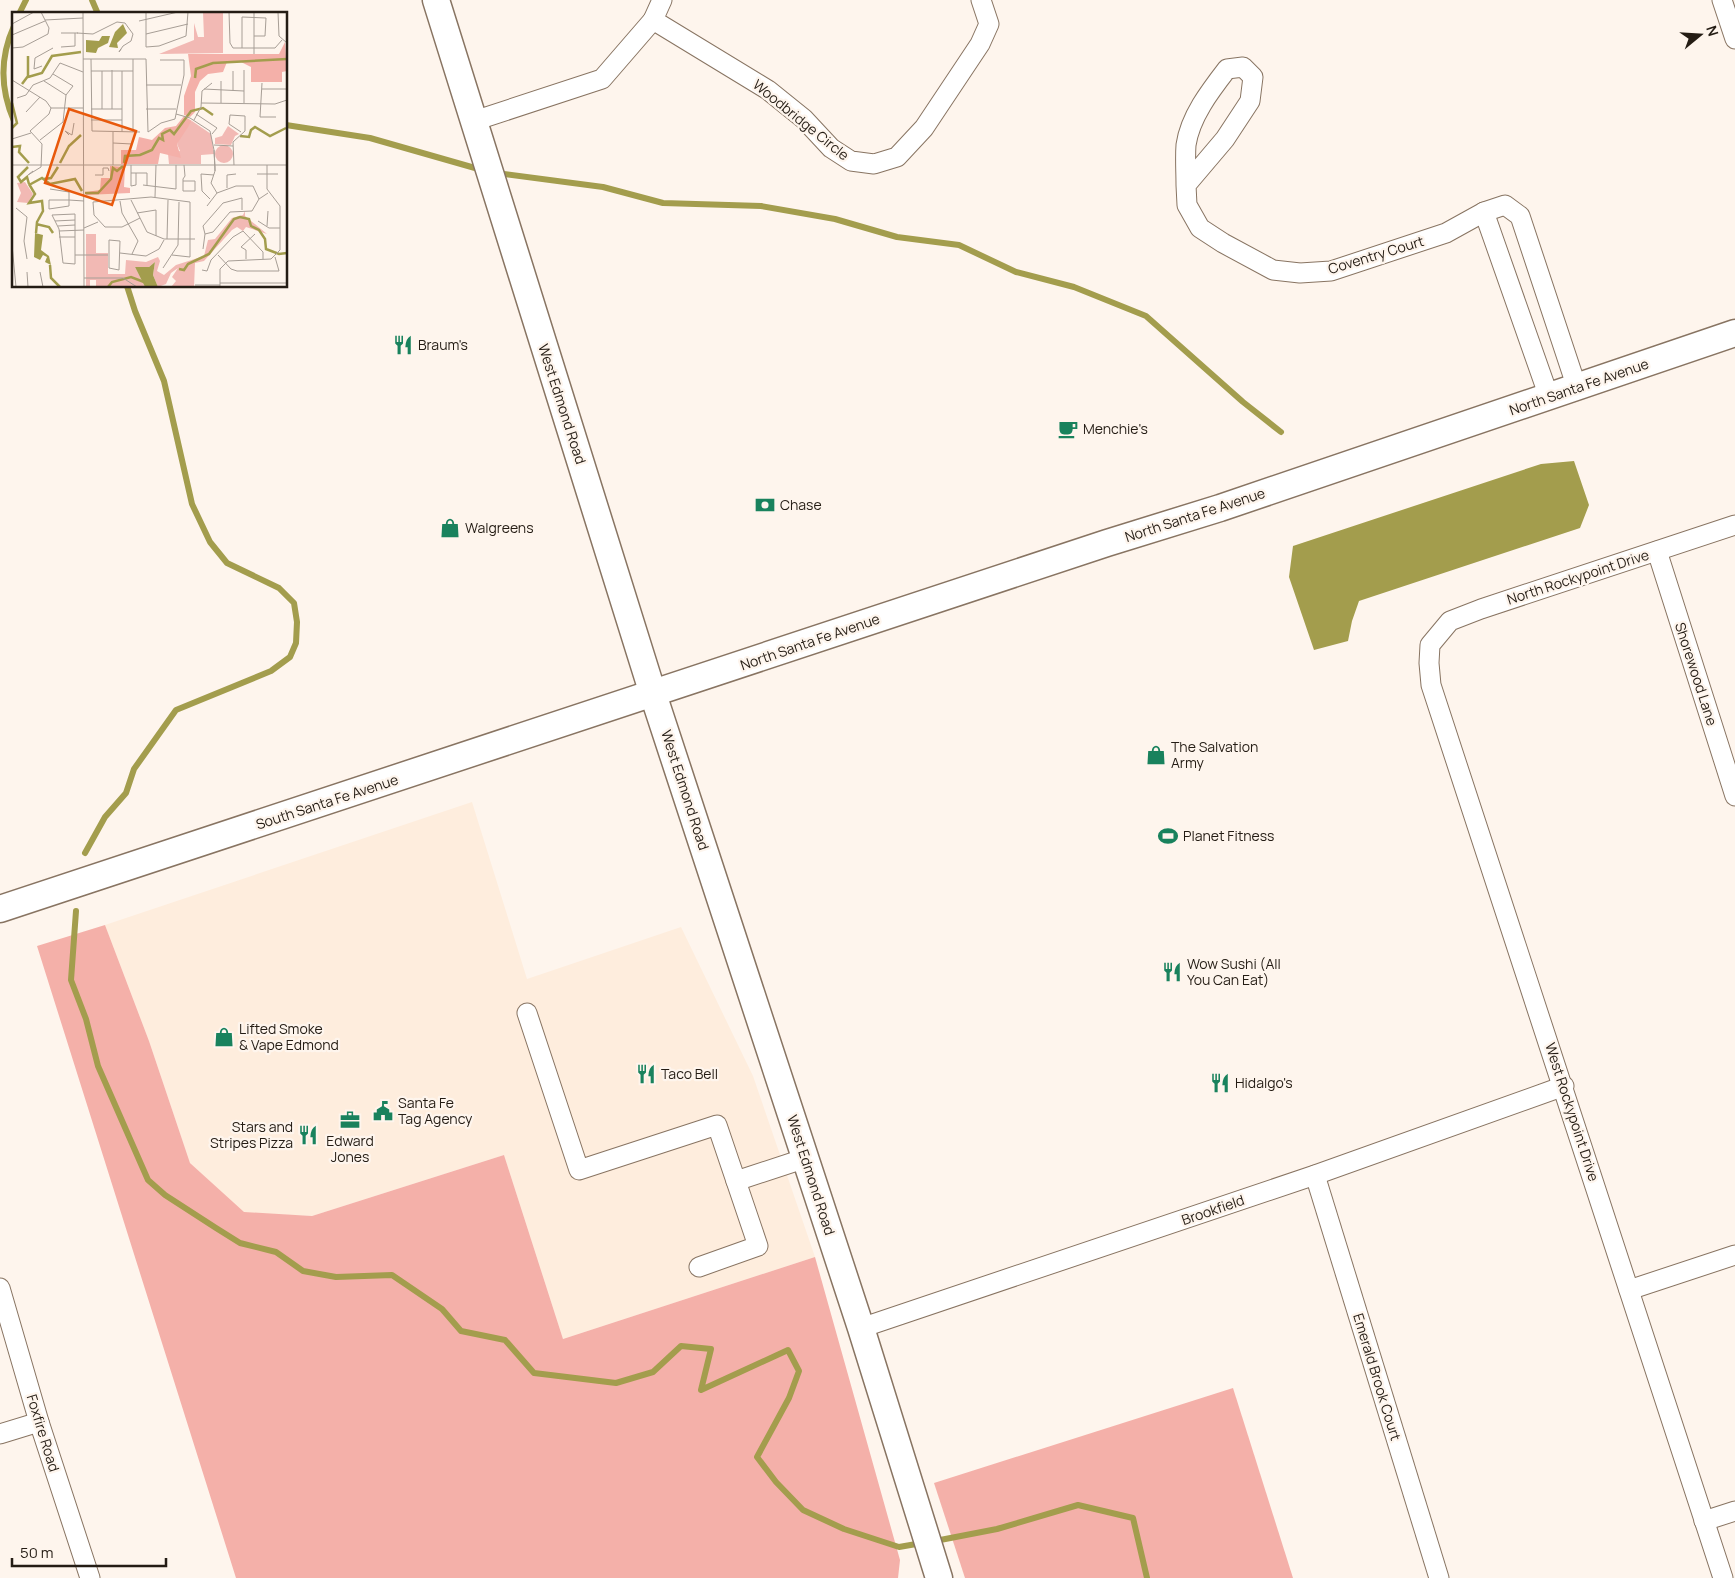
<svg xmlns="http://www.w3.org/2000/svg" width="1735" height="1578" viewBox="0 0 1735 1578" font-family="Manrope,sans-serif">
	<rect width="100%" height="100%" fill="#fef5ed"/>
	<!-- built -->
	<path fill="#feeddd" d="M 472,802 L 527,979 L 681,927 L 753,1076 L 815,1257 L 563,1339 L 504,1155 L 312,1216 L 244,1213 L 190,1163 L 149,1041 L 105,925 Z"/>
	<!-- forest -->
	<g fill="#f4b0a9">
		<path d="M 105,925 L 149,1041 L 190,1163 L 244,1212 L 312,1216 L 504,1155 L 563,1339 L 815,1257 L 900,1560 L 898,1578 L 236,1578 L 37,946 Z"/>
		<path d="M 1233,1388 L 1293,1578 L 965,1578 L 934,1483 Z"/>
	</g>
	<!-- water -->
	<path fill="#a39d4d" d="M 1574,461 L 1589,505 L 1580,528 L 1359,601 L 1352,621 L 1348,641 L 1314,650 L 1289,577 L 1293,546 L 1541,464 Z"/>
	<g fill="none" stroke-linecap="round" stroke-linejoin="round">
		<!-- stream -->
		<g stroke="#a39d4d" stroke-width="6">
			<path d="M 92,0 L 98,14"/>
			<path d="M 19,14 L 26,0"/>
			<path d="M 14,26 C 0,57 0,89 14,121"/>
			<path d="M 286,125 L 370,138 L 482,170"/>
			<path d="M 496,173 L 603,187 L 663,203 L 761,206 L 835,219 L 897,237 L 959,245 L 1016,272 L 1074,287 L 1146,316 L 1243,402 L 1281,432"/>
			<path d="M 85,853 L 105,817 L 126,793 L 134,769 L 176,710 L 271,671 L 290,657 L 296,643 L 297,622 L 294,603 L 279,588 L 227,563 L 210,542 L 192,504 L 164,381 L 135,311 L 127,286"/>
			<path d="M 76,911 L 71,980 L 86,1019 L 98,1066 L 148,1180 L 165,1195 L 216,1228 L 240,1243 L 276,1252 L 303,1271 L 336,1277 L 392,1275 L 442,1309 L 461,1331 L 505,1340 L 534,1373 L 616,1383 L 653,1372 L 681,1346 L 711,1349 L 701,1390 L 788,1350 L 799,1371 L 789,1398 L 757,1457 L 776,1482 L 803,1510 L 844,1529 L 899,1547 L 922,1543"/>
			<path d="M 935,1541 L 997,1529 L 1078,1505 L 1133,1518 L 1147,1578"/>
		</g>
		<defs>
			<g id="minor">
				<path d="M 662,0 L 653,20 L 768,90 L 804,119 L 831,148 L 851,161 L 874,164 L 897,157 L 924,128 L 980,44 L 989,24 L 981,0"/>
				<path d="M 1722,0 L 1735,39"/>
				<path d="M 474,121 L 602,79 L 653,20"/>
				<path d="M 1186,185 C 1186,172 1185,158 1186,145 C 1190,117 1210,91 1227,69 L 1243,67 L 1253,77 L 1250,101 L 1225,139 L 1186,185 L 1187,205 L 1200,228 L 1223,243 L 1273,270 L 1300,273 L 1331,271 L 1446,233 L 1484,212 L 1505,205 L 1520,216 L 1577,388"/>
				<path d="M 1484,212 L 1549,397"/>
				<path d="M 1657,551 L 1735,796"/>
				<path d="M 527,1013 L 579,1170 L 717,1125 L 758,1246 L 699,1267"/>
				<path d="M 1315,1175 L 1439,1578"/>
				<path d="M 736,1181 L 806,1158"/>
				<path d="M 0,1288 L 39,1422 L 90,1578"/>
				<path d="M 1629,1290 L 1735,1255"/>
				<path d="M 861,1328 L 1315,1175 L 1564,1086"/>
				<path d="M 0,1434 L 39,1422"/>
				<path d="M 1704,1521 L 1735,1511"/>
				<path d="M 1723,1578 L 1431,685 L 1429,663 L 1430,645 L 1450,621 L 1481,609 L 1735,525"/>
			</g>
			<g id="secondary">
				<path d="M 436,0 L 653,694 L 861,1328 L 939,1578"/>
				<path d="M 0,909 L 1107,543 L 1220,508 L 1735,333"/>
			</g>
		</defs>
		<!-- minor casing -->
		<use href="#minor" stroke="#887462" stroke-width="21"/>
		<!-- secondary casing -->
		<use href="#secondary" stroke="#887462" stroke-width="29"/>
		<!-- minor -->
		<use href="#minor" stroke="#fff" stroke-width="19"/>
		<!-- secondary -->
		<use href="#secondary" stroke="#fff" stroke-width="26"/>
	</g>
	<!-- icons -->
	<defs>
		<symbol id="restaurant-bare" viewBox="-9 -9 18 18"><path d="M-5-6h1v4h1v-4h1v4h1v-4h1v5L-1.5 .5V6h-2V.5L-5-1ZM5-6V6H3V1.5H1.5Q1.5-4 5-6Z" fill="#19825d" stroke="#fef5ed" stroke-width="2.5" paint-order="stroke"/></symbol>
		<symbol id="cafe-bare" viewBox="-9 -9 18 18"><path d="M-5.5-4.5H6V0H3Q3 3.5 0 3.5H-2.5Q-5.5 3.5-5.5 0ZM3-3.2v2h1.7v-2ZM-6 4.5H4V6H-6Z" fill="#19825d" stroke="#fef5ed" stroke-width="2.5" paint-order="stroke"/></symbol>
		<symbol id="bank-bare" viewBox="-9 -9 18 18"><path d="M-6-4H6V4H-6ZM0-2.3a2.3 2.3 0 1 0 0 4.6a2.3 2.3 0 1 0 0-4.6Z" fill="#19825d" stroke="#fef5ed" stroke-width="2.5" paint-order="stroke"/></symbol>
		<symbol id="shop-bare" viewBox="-9 -9 18 18"><path d="M-5-2.5h2.3a2.7 3.5 0 0 1 5.4 0H5L5.5 6h-11ZM-1.5-2.5h3a1.5 2.3 0 0 0-3 0Z" fill="#19825d" stroke="#fef5ed" stroke-width="2.5" paint-order="stroke"/></symbol>
		<symbol id="stadium-bare" viewBox="-9 -9 18 18"><path d="M0-5a6.5 5 0 1 0 0 10a6.5 5 0 1 0 0-10ZM-3.5-1.8h7v3.6h-7Z" fill="#19825d" stroke="#fef5ed" stroke-width="2.5" paint-order="stroke"/></symbol>
		<symbol id="civic-bare" viewBox="-9 -9 18 18"><path d="M-.6-6.5H3V-4.5H.6V-3L4-1V1h2V6H-6V1h2V-1L-.6-3ZM-1.2 2.5V6h2.4V2.5Z" fill="#19825d" stroke="#fef5ed" stroke-width="2.5" paint-order="stroke"/></symbol>
		<symbol id="office-bare" viewBox="-9 -9 18 18"><path d="M-6-3h4V-5.5h4V-3h4V5H-6ZM-1-4.5V-3h2v-1.5ZM-6 0V1H6V0Z" fill="#19825d" stroke="#fef5ed" stroke-width="2.5" paint-order="stroke"/></symbol>
	</defs>
	<g fill-rule="evenodd">
		<use href="#restaurant-bare" x="389" y="331" width="28" height="28"/>
		<use href="#cafe-bare" x="1054" y="415" width="28" height="28"/>
		<use href="#bank-bare" x="751" y="491" width="28" height="28"/>
		<use href="#shop-bare" x="436" y="514" width="28" height="28"/>
		<use href="#shop-bare" x="1142" y="741" width="28" height="28"/>
		<use href="#stadium-bare" x="1154" y="822" width="28" height="28"/>
		<use href="#restaurant-bare" x="1158" y="958" width="28" height="28"/>
		<use href="#shop-bare" x="210" y="1023" width="28" height="28"/>
		<use href="#restaurant-bare" x="632" y="1060" width="28" height="28"/>
		<use href="#restaurant-bare" x="1206" y="1069" width="28" height="28"/>
		<use href="#civic-bare" x="369" y="1097" width="28" height="28"/>
		<use href="#office-bare" x="336" y="1106" width="28" height="28"/>
		<use href="#restaurant-bare" x="294" y="1121" width="28" height="28"/>
	</g>
	<g text-anchor="middle" stroke-width="4.5" stroke-linejoin="round" paint-order="stroke">
		<!-- street labels -->
		<g font-size="14" fill="#241c14" stroke="#fef5ed">
			<text transform="translate(801 120) rotate(39)" y="5">Woodbridge Circle</text>
			<text transform="translate(1376 255) rotate(-17)" y="5">Coventry Court</text>
			<text transform="translate(1579 387) rotate(-19)" y="5">North Santa Fe Avenue</text>
			<text transform="translate(562 404) rotate(72)" y="5">West Edmond Road</text>
			<text transform="translate(1195 515) rotate(-18)" y="5">North Santa Fe Avenue</text>
			<text transform="translate(1578 577) rotate(-18)" y="5">North Rockypoint Drive</text>
			<text transform="translate(810 642) rotate(-19)" y="5">North Santa Fe Avenue</text>
			<text transform="translate(1696 674) rotate(72)" y="5">Shorewood Lane</text>
			<text transform="translate(685 790) rotate(72)" y="5">West Edmond Road</text>
			<text transform="translate(327 802) rotate(-18)" y="5">South Santa Fe Avenue</text>
			<text transform="translate(1572 1112) rotate(72)" y="5">West Rockypoint Drive</text>
			<text transform="translate(811 1175) rotate(72)" y="5">West Edmond Road</text>
			<text transform="translate(1213 1210) rotate(-19)" y="5">Brookfield</text>
			<text transform="translate(1377 1377) rotate(73)" y="5">Emerald Brook Court</text>
			<text transform="translate(43 1433) rotate(73)" y="5">Foxfire Road</text>
		</g>
		<!-- poi labels -->
		<g font-size="14" fill="#241c14" stroke="#fef5ed" text-anchor="start">
			<text x="418" y="350">Braum's</text>
			<text x="1083" y="434">Menchie's</text>
			<text x="780" y="510">Chase</text>
			<text x="465" y="533">Walgreens</text>
			<text x="1171" y="752">The Salvation<tspan x="1171" dy="16">Army</tspan></text>
			<text x="1183" y="841">Planet Fitness</text>
			<text x="1187" y="969">Wow Sushi (All<tspan x="1187" dy="16">You Can Eat)</tspan></text>
			<text x="239" y="1034">Lifted Smoke<tspan x="239" dy="16">&amp; Vape Edmond</tspan></text>
			<text x="661" y="1079">Taco Bell</text>
			<text x="1235" y="1088">Hidalgo's</text>
			<text x="398" y="1108">Santa Fe<tspan x="398" dy="16">Tag Agency</tspan></text>
			<text x="293" y="1132" text-anchor="end">Stars and<tspan x="293" dy="16">Stripes Pizza</tspan></text>
			<text x="350" y="1146" text-anchor="middle">Edward<tspan x="350" dy="16">Jones</tspan></text>
		</g>
	</g>
	<!-- overview -->
	<g transform="translate(12 12)">
		<rect width="275" height="275" fill="#fef5ed"/>
		<path d="M 191,0 L 211,0 L 211,41 L 147,42 L 182,28 L 182,11 L 186,25 L 192,25 ZM 180,109 L 199,122 L 202,142 L 189,143 L 189,152 L 157,152 L 156,142 L 168,139 L 165,132 L 168,124 ZM 216,114 L 227,122 L 223,124 L 219,133 L 203,132 L 203,126 L 210,124 ZM203 142a9 9 0 1 1 18 0a9 9 0 1 1-18 0ZM 13,170 L 21,182 L 16,191 L 5,190 L 9,181 L 5,171 ZM 233,199 L 233,204 L 255,222 L 234,215 L 231,219 L 225,215 L 220,218 L 192,249 L 183,251 L 182,275 L 159,275 L 164,269 L 160,265 L 166,256 L 159,261 L 154,272 L 146,275 L 141,263 L 143,250 L 137,255 L 123,255 L 133,275 L 84,275 L 84,268 L 78,268 L 78,275 L 74,275 L 74,222 L 84,222 L 84,241 L 96,241 L 96,262 L 113,262 L 114,248 L 134,250 L 146,245 L 148,249 L 145,259 L 152,263 L 164,253 L 192,244 L 196,228 L 203,227 L 220,206 L 231,203 Z" fill="#f2b9b4"/>
		<path d="M 273,30 L 275,59 L 270,60 L 270,70 L 239,70 L 239,55 L 229,50 L 215,50 L 211,60 L 196,62 L 188,69 L 183,80 L 183,100 L 178,105 L 172,103 L 172,84 L 179,64 L 176,42 L 267,42 ZM 172,104 L 180,109 L 165,132 L 169,146 L 148,141 L 146,152 L 109,152 L 109,138 L 124,138 L 127,125 L 140,128 L 153,116 L 164,114 ZM 98,154 L 113,155 L 112,175 L 118,176 L 118,181 L 74,183 L 74,180 L 88,178 L 89,166 L 98,166 Z" fill="#f4b0a9"/>
		<path d="M 111,12 L 115,21 L 105,31 L 106,36 L 97,35 L 103,20 ZM 90,24 L 98,24 L 96,31 L 86,36 L 84,41 L 74,40 L 74,28 L 87,29 ZM 23,221 L 31,223 L 29,238 L 37,244 L 39,253 L 33,250 L 35,245 L 31,243 L 28,248 L 22,245 ZM 143,250 L 141,263 L 146,275 L 133,275 L 123,255 L 137,255 Z" fill="#a39d4d"/>
		<path fill="none" stroke="#a39d4d" stroke-width="2.5" d="M 16,65 L 30,61 L 40,44 L 69,40M 183,66 L 184,57 L 201,51 L 275,47M 10,72 L 16,64 L 16,44M 0,91 L 5,111 L 0,116M 228,124 L 237,125 L 239,118 L 243,115 L 258,124 L 274,116M 0,135 L 8,134 L 7,140 L 17,151M 48,151 L 57,134 L 69,123M 112,151 L 113,144 L 128,143 L 140,138 L 147,126 L 151,128 L 150,122 L 158,118 L 162,122 L 179,99 L 191,96 L 201,103M 16,155 L 6,165 L 9,170 L 15,165 L 17,172M 32,167 L 39,166 L 46,155M 17,172 L 23,182 L 17,191 L 30,189 L 31,199 L 25,210 L 24,221M 17,173 L 30,166 L 38,172 L 63,167 L 70,179M 73,181 L 86,181 L 99,167 L 101,156 L 105,159 L 111,154M 24,212 L 37,215 L 41,221M 38,253 L 39,266 L 48,275M 167,257 L 172,258 L 176,252 L 197,242 L 222,207 L 228,205 L 237,207 L 239,214 L 247,218 L 253,227 L 254,237 L 267,242 L 275,241M 96,275 L 100,270 L 119,265 L 132,270"/>
		<path fill="none" stroke="#a79e96" stroke-width="1" d="M 71,0 L 72,275M 134,0 L 134,35 L 147,34 L 174,24 L 176,0M 217,0 L 218,31 L 221,36 L 263,36 L 270,28M 242,0 L 242,42M 266,0 L 267,24 L 275,31M 33,8 L 71,6M 127,9 L 166,0M 0,12 L 22,0M 49,21 L 66,21M 65,21 L 81,22 L 105,10 L 113,11 L 121,22 L 119,29 L 111,34 L 107,40 L 109,37M 134,22 L 176,12M 0,23 L 33,9M 49,35 L 63,34 L 63,21M 0,36 L 11,35 L 36,22 L 37,16 L 29,0M 230,36 L 230,5 L 254,6 L 253,24 L 242,24M 71,47 L 134,47 L 136,120M 79,47 L 80,119 L 128,120M 121,47 L 121,120M 30,54 L 22,57 L 23,46 L 41,36M 100,58 L 100,97M 79,59 L 121,59M 90,59 L 90,97M 110,59 L 110,120M 0,68 L 34,89 L 39,96M 32,69 L 54,83M 209,69 L 209,91M 250,71 L 248,105 L 264,105M 134,73 L 169,73M 192,77 L 232,79M 250,77 L 275,77M 221,79 L 221,59M 5,86 L 14,83 L 21,73 L 38,66 L 48,51 L 71,60M 189,91 L 263,92 L 275,88M 232,91 L 232,58M 39,96 L 71,96M 79,97 L 110,97M 134,97 L 164,97M 14,100 L 28,85M 164,102 L 178,106 L 198,119 L 202,138M 184,102 L 205,116 L 200,122M 79,108 L 110,108M 182,108 L 189,95 L 190,79 L 200,71M 101,120 L 101,153M 136,120 L 149,111 L 163,107 L 172,63 L 172,48 L 148,48M 57,123 L 53,119 L 60,123 L 62,111M 0,127 L 19,121M 28,128 L 51,110 L 54,83 L 61,74 L 41,62M 101,131 L 120,132M 202,133 L 221,134M 0,153 L 275,153M 119,153 L 119,174 L 124,173 L 124,161M 222,153 L 221,130 L 233,119 L 233,104 L 218,103 L 217,112 L 229,120M 21,159 L 16,163 L 29,155 L 30,132 L 18,119 L 37,102 L 39,96M 203,159 L 202,138 L 203,155 L 203,159 L 199,171 L 205,181M 119,161 L 135,161 L 135,173M 245,162 L 266,162M 83,163 L 91,163 L 91,156 L 96,156 L 97,159M 171,169 L 183,169 L 183,179 L 171,179 L 171,167 L 173,164 L 172,153M 131,173 L 164,177 L 164,153M 215,176 L 215,163 L 224,162M 38,177 L 57,180 L 57,194 L 37,197 L 37,188 L 57,188 L 72,189M 143,185 L 144,153M 198,187 L 190,179 L 189,162 L 202,163M 119,188 L 135,220 L 152,227 L 183,227M 108,189 L 110,201 L 126,229 L 120,242M 195,194 L 205,181 L 224,174 L 241,174 L 247,187M 4,196 L 15,205 L 12,229 L 15,247M 125,201 L 144,198 L 144,224M 63,202 L 63,252 L 51,251 L 47,217 L 40,203 ZM 128,206 L 110,215 L 93,215 L 82,203 L 81,190 L 139,185 L 178,190 L 178,245 L 160,243M 43,209 L 63,208M 246,209 L 257,216 L 268,216M 46,214 L 63,213M 255,214 L 256,199M 72,216 L 86,210M 47,219 L 72,218M 193,222 L 201,220 L 218,200 L 240,199 L 247,187 L 256,181M 193,222 L 191,214 L 211,191 L 230,186 L 230,198M 47,225 L 63,225M 155,227 L 156,188M 97,228 L 108,229 L 107,258 L 97,256 ZM 0,233 L 4,275M 191,237 L 193,222M 108,241 L 134,244 L 147,237 L 152,228M 63,243 L 96,243M 206,243 L 219,257 L 225,259 L 267,259 L 263,245M 234,247 L 234,238 L 229,235 L 243,222M 151,256 L 166,233 L 167,190M 190,258 L 195,259 L 199,248 L 221,225 L 231,219 L 251,240 L 251,247M 15,260 L 16,275M 28,260 L 31,275M 72,266 L 111,266 L 125,275M 208,271 L 274,271M 183,273 L 208,273M 208,275 L 208,257 L 216,249 L 259,247 L 268,238 L 268,194 L 255,177 L 255,153"/>
		<path fill="#e8590c" fill-opacity="0.15" stroke="#e8590c" stroke-width="2.5" d="M 57,97 L 124,119 L 100,193 L 33,171 Z"/>
		<rect width="275" height="275" fill="none" stroke="#241c14" stroke-width="2.5"/>
	</g>
	<!-- north arrow -->
	<g transform="translate(1700 35) rotate(72)" stroke="#fef5ed" stroke-width="4" paint-order="stroke">
	<path d="M0-4L9 19L0 12L-9 19Z" fill="#241c14"/>
	<text y="-8" font-size="14" font-weight="bold" text-anchor="middle" fill="#241c14">N</text>
	</g>
	<!-- scale -->
	<path d="M12 1558v8h154v-8" fill="none" stroke="#241c14" stroke-width="2.5"/>
	<text x="20" y="1558" font-size="15" fill="#241c14" stroke="#fef5ed" stroke-width="4" paint-order="stroke">50 m</text>
</svg>
